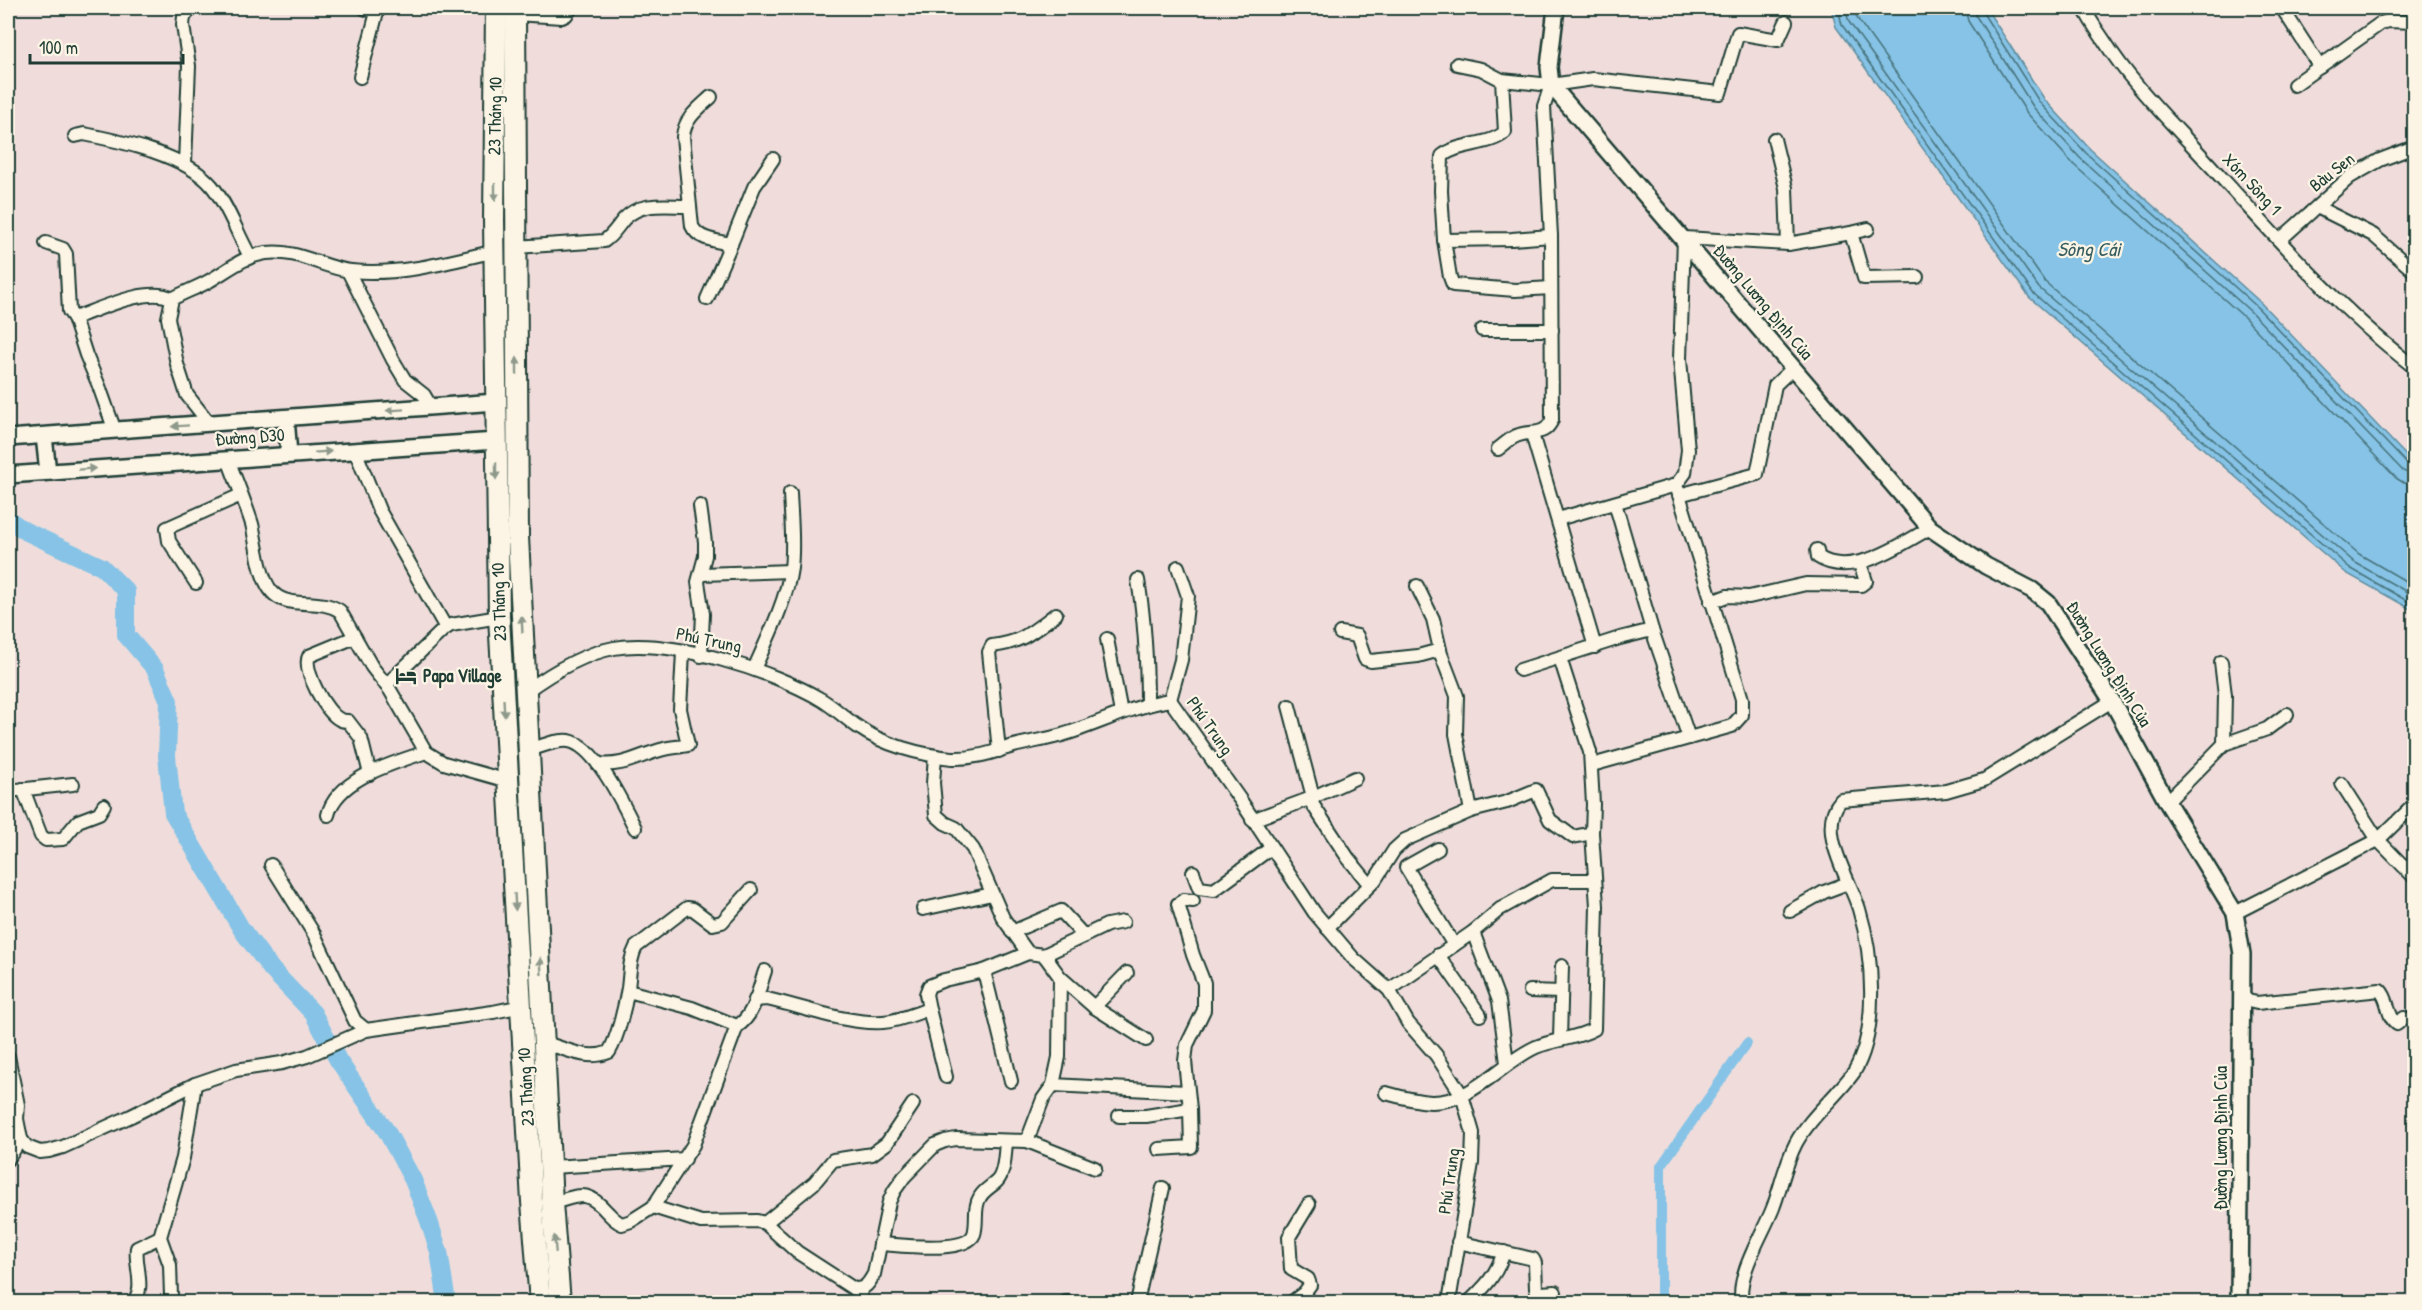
<svg xmlns="http://www.w3.org/2000/svg" width="2422" height="1310" viewBox="0 0 2422 1310" font-family="'Patrick Hand',sans-serif">
	<rect width="100%" height="100%" fill="#f0dddb"/>
	<filter id="ink" filterUnits="userSpaceOnUse"><feTurbulence type="fractalNoise" baseFrequency=".0167" numOctaves="2"/><feDisplacementMap in="SourceGraphic" scale="12" xChannelSelector="R" yChannelSelector="G"/><feConvolveMatrix kernelMatrix="1 2 1 2 8 2 1 2 1" color-interpolation-filters="sRGB"/></filter>
	<g filter="url(#ink)">
		<!-- water -->
		<path fill="#86c3e6" stroke="#5d8d9f" stroke-width="1.5" d="M 1831,8 L 1986,8 L 2045,100 L 2090,149 L 2259,301 L 2414,464 L 2414,611 L 2346,573 L 2029,297 L 1836,27 Z"/>
		<g fill="none" stroke-linecap="round" stroke-linejoin="round">
			<!-- shore -->
			<g stroke="#48737b" stroke-width="1.5">
				<path d="M 1838,8 L 1842,25 L 2033,293 L 2350,568 L 2414,605"/>
				<path d="M 1845,8 L 1849,22 L 2039,288 L 2354,562 L 2414,596"/>
				<path d="M 1854,8 L 1857,18 L 2045,282 L 2359,554 L 2414,586"/>
				<path d="M 1965,8 L 1968,21 L 2027,113 L 2074,165 L 2244,317 L 2396,478 L 2404,483 L 2414,484"/>
				<path d="M 1974,8 L 1976,16 L 2034,108 L 2080,158 L 2250,311 L 2403,471 L 2414,475"/>
				<path d="M 1982,8 L 1983,13 L 2040,103 L 2086,153 L 2255,305 L 2408,465 L 2414,468"/>
			</g>
			<!-- canal -->
			<path stroke="#86c3e6" stroke-width="10" d="M 1661,1302 L 1661,1166 L 1747,1043"/>
			<!-- river -->
			<path stroke="#86c3e6" stroke-width="18" d="M 8,519 L 25,531 L 102,567 L 126,591 L 126,635 L 155,669 L 169,701 L 167,756 L 173,813 L 242,930 L 272,970 L 313,1013 L 338,1060 L 387,1132 L 413,1180 L 429,1221 L 439,1252 L 447,1302"/>
			<defs>
				<g id="minor">
					<path d="M 2084,8 C 2089,19 2096,29 2103,39 C 2127,77 2157,108 2188,141 C 2260,219 2329,301 2414,367"/>
					<path d="M 2282,8 L 2320,67"/>
					<path d="M 515,14 L 562,17 L 566,15 L 571,8"/>
					<path d="M 1457,64 L 1481,69 L 1502,80 L 1551,85 L 1593,79 L 1720,93 L 1738,33 L 1778,40 L 1786,22"/>
					<path d="M 360,77 L 377,12 L 364,8"/>
					<path d="M 2294,85 L 2381,23 L 2388,21 L 2414,22"/>
					<path d="M 75,136 L 84,134 C 124,142 186,155 212,186 C 229,207 237,234 250,256"/>
					<path d="M 1774,139 L 1786,188 L 1788,244"/>
					<path d="M 185,163 L 189,66 L 183,25 L 184,17 L 191,8"/>
					<path d="M 2317,207 L 2373,235 L 2414,271"/>
					<path d="M 1851,233 L 1868,229"/>
					<path d="M 1551,236 L 1512,239 L 1444,240 L 1450,277 L 1453,285 L 1515,290 L 1551,288"/>
					<path d="M 2281,239 L 2350,177 L 2380,160 L 2414,147"/>
					<path d="M 1444,240 L 1441,191 L 1442,156 C 1460,142 1490,146 1505,132 L 1502,80"/>
					<path d="M 46,243 L 63,249 L 66,254 L 69,311 L 74,318 L 86,355 L 99,386 L 115,431"/>
					<path d="M 731,244 L 754,187 L 773,159"/>
					<path d="M 516,247 L 604,241 C 613,235 617,227 624,219 C 641,201 666,206 689,206"/>
					<path d="M 348,271 L 393,360 L 405,380 L 424,395 L 431,407"/>
					<path d="M 707,299 L 731,244 C 718,241 698,240 692,226 L 683,137 C 684,119 698,109 711,97"/>
					<path d="M 74,318 C 98,310 149,285 172,299"/>
					<path d="M 1482,330 L 1552,330"/>
					<path d="M 209,423 L 187,395 L 177,364 L 168,318 L 172,299 C 184,292 197,288 209,281 C 228,270 244,256 266,253 C 299,249 322,268 351,271 C 400,276 448,262 495,251"/>
					<path d="M 1532,434 L 1595,647"/>
					<path d="M 1498,449 C 1505,444 1511,437 1519,435 C 1533,430 1544,437 1552,420 L 1551,236 L 1544,106 L 1551,85"/>
					<path d="M 355,450 L 379,510 L 446,628"/>
					<path d="M 228,459 C 236,481 245,502 252,524 C 257,543 259,586 278,597 C 295,608 321,598 340,611 L 372,667 L 390,690 L 426,752 L 444,763 L 508,781"/>
					<path d="M 1679,495 L 1757,474 L 1775,385 L 1793,368"/>
					<path d="M 1615,503 L 1652,630 L 1689,738"/>
					<path d="M 700,506 L 705,542 L 705,556 L 698,582 L 703,614 L 701,656"/>
					<path d="M 1558,519 L 1676,485 L 1685,473 L 1688,450 L 1680,359 L 1684,238 L 1788,244 L 1851,233 L 1864,278 L 1917,277"/>
					<path d="M 1817,550 L 1818,557 C 1852,579 1900,545 1930,528"/>
					<path d="M 701,574 L 790,571"/>
					<path d="M 1138,580 C 1145,622 1147,662 1147,704"/>
					<path d="M 196,583 L 169,541 L 167,528 L 241,495"/>
					<path d="M 1711,602 L 1727,596 L 1749,597 L 1806,584 L 1861,585 L 1866,581 L 1860,564"/>
					<path d="M 1340,633 L 1357,636 L 1365,659 L 1371,661 L 1418,656 L 1440,650"/>
					<path d="M 355,637 L 309,656 C 302,669 326,713 339,719 C 342,721 345,721 348,721 L 361,738 L 370,774"/>
					<path d="M 1107,639 L 1121,713"/>
					<path d="M 2221,662 L 2225,695 L 2224,744"/>
					<path d="M 754,669 C 767,640 787,599 791,568 C 794,543 791,518 790,493"/>
					<path d="M 1520,670 L 1620,638 L 1652,630"/>
					<path d="M 386,685 L 443,630 L 451,625 L 499,617"/>
					<path d="M 525,692 C 551,673 582,654 614,648 C 670,638 774,671 822,700 C 835,708 846,719 858,727 C 883,745 922,755 952,758 C 973,759 990,753 1010,747 C 1027,742 1045,740 1062,735 C 1099,724 1132,706 1170,700 L 1241,801 L 1314,912 L 1353,958 L 1389,990 L 1408,1023 L 1436,1055 L 1462,1095 L 1473,1133 L 1472,1163 L 1449,1302"/>
					<path d="M 1170,700 L 1181,660 L 1188,596 L 1178,567"/>
					<path d="M 1289,706 L 1313,797"/>
					<path d="M 529,750 C 540,747 557,739 569,741 C 596,746 624,806 635,828"/>
					<path d="M 999,751 L 989,652 L 992,646 C 1023,642 1032,632 1056,614"/>
					<path d="M 935,756 L 933,783 L 936,815 L 945,823 L 956,828 L 973,849 L 1003,918 L 1028,953 L 1044,955 L 1060,977 L 1059,1057 L 1053,1085 L 1043,1099 L 1027,1141 L 1095,1168"/>
					<path d="M 598,764 C 625,767 639,755 664,749 C 672,747 680,747 688,745 L 680,709 L 683,652"/>
					<path d="M 1592,765 L 1732,726 L 1742,715 L 1742,699 L 1676,485"/>
					<path d="M 2342,784 L 2378,840 L 2414,805"/>
					<path d="M 23,789 L 41,836 L 46,840 L 63,839 L 78,821 L 99,813 L 104,805"/>
					<path d="M 8,791 L 73,784"/>
					<path d="M 1309,799 L 1348,858 L 1370,885"/>
					<path d="M 2167,802 L 2224,744 L 2267,729 L 2287,714"/>
					<path d="M 1471,811 L 1507,802 L 1536,790 L 1550,820 L 1573,837 L 1592,833 L 1593,804 L 1590,752 L 1560,658"/>
					<path d="M 328,815 C 337,778 394,763 426,752"/>
					<path d="M 1252,820 L 1309,799 L 1355,778"/>
					<path d="M 1438,849 L 1406,867 L 1454,945"/>
					<path d="M 271,865 L 314,934 L 355,1021 L 366,1030"/>
					<path d="M 1193,872 L 1199,888 L 1214,890 L 1271,848"/>
					<path d="M 923,909 L 992,894"/>
					<path d="M 1790,911 L 1824,892 L 1848,883"/>
					<path d="M 2235,913 L 2378,840 L 2414,877"/>
					<path d="M 1327,928 L 1375,880 L 1394,850 L 1405,840 L 1471,811 L 1456,734 L 1457,696 L 1441,654 L 1433,619 L 1417,586"/>
					<path d="M 1012,932 L 1061,911 L 1084,936"/>
					<path d="M 1473,932 L 1499,1001 L 1507,1063"/>
					<path d="M 1044,955 L 1107,925 L 1123,922"/>
					<path d="M 1438,955 L 1480,1015"/>
					<path d="M 1060,977 L 1094,1007 L 1146,1040"/>
					<path d="M 1389,990 L 1473,932 L 1500,909 L 1552,880 L 1595,880"/>
					<path d="M 628,991 L 692,1008 L 737,1026 C 754,1017 759,988 765,971"/>
					<path d="M 1530,991 L 1561,992"/>
					<path d="M 2242,995 L 2248,1001 L 2257,1003 L 2380,990 C 2390,1000 2386,1016 2397,1024 L 2404,1018"/>
					<path d="M 755,1000 L 767,999 C 804,1007 845,1024 883,1022 C 899,1021 914,1014 929,1009 L 926,994 L 929,986 L 944,980 L 984,971"/>
					<path d="M 1094,1007 L 1127,973"/>
					<path d="M 929,1009 L 946,1077"/>
					<path d="M 1560,1039 L 1562,966"/>
					<path d="M 545,1043 C 566,1049 588,1061 609,1052 C 618,1037 625,1006 628,988 C 630,974 629,960 636,947 L 687,908 L 693,909 L 713,924 L 722,922 L 751,890"/>
					<path d="M 8,1056 L 18,1105 L 17,1119 L 21,1139 L 27,1147 L 40,1152 L 49,1151 L 63,1147 L 131,1116 L 195,1084 L 236,1070 L 282,1063 L 307,1056 L 366,1030 L 493,1012 L 522,1006"/>
					<path d="M 1011,1081 L 984,971 L 1028,953"/>
					<path d="M 1053,1085 L 1187,1092"/>
					<path d="M 1386,1093 C 1400,1097 1417,1101 1431,1102 C 1472,1103 1502,1062 1536,1047 C 1555,1039 1576,1039 1594,1029 L 1597,906 L 1592,833"/>
					<path d="M 1119,1116 L 1146,1116 L 1190,1109"/>
					<path d="M 1159,1149 L 1191,1147 L 1190,1109 L 1185,1061 L 1187,1045 L 1204,1010 L 1204,983 L 1193,955 L 1178,904 L 1184,900 L 1193,901"/>
					<path d="M 8,1159 L 21,1139"/>
					<path d="M 551,1167 L 685,1159"/>
					<path d="M 552,1203 C 580,1196 586,1188 607,1212 C 612,1217 615,1221 622,1224 L 631,1221 L 653,1207 L 701,1222 L 757,1221 L 765,1223 L 797,1252 L 854,1289 C 865,1290 869,1283 874,1274 L 889,1202 L 894,1191 L 904,1177 L 935,1145 L 945,1141 L 956,1139 L 1027,1141"/>
					<path d="M 653,1207 L 693,1145 L 737,1026"/>
					<path d="M 765,1223 L 814,1183 L 833,1160 L 872,1154 L 887,1143 L 913,1104"/>
					<path d="M 1458,1242 L 1533,1259 L 1535,1263 L 1536,1289 L 1541,1293 L 1555,1292"/>
					<path d="M 880,1244 C 899,1245 966,1254 974,1234 C 978,1222 973,1208 980,1197 C 984,1190 991,1187 997,1181 C 1005,1173 1005,1152 1006,1141"/>
					<path d="M 860,1289 L 861,1302"/>
					<path d="M 132,1302 C 147,1291 134,1264 137,1248 L 160,1237"/>
					<path d="M 173,1302 L 171,1296 L 170,1265 L 160,1237 L 183,1158 L 195,1084"/>
					<path d="M 1066,1302 L 1069,1302"/>
					<path d="M 1137,1302 L 1163,1188"/>
					<path d="M 1292,1302 L 1304,1293 L 1310,1285 L 1308,1279 L 1291,1269 L 1289,1237 L 1309,1204"/>
					<path d="M 1469,1302 C 1487,1285 1496,1275 1504,1252"/>
					<path d="M 1742,1302 C 1736,1275 1763,1234 1773,1208 C 1781,1187 1785,1164 1796,1143 C 1810,1117 1836,1097 1854,1072 C 1879,1030 1873,955 1859,909 C 1850,879 1815,829 1841,800 L 1946,791 L 1984,780 L 2112,701"/>
				</g>
				<g id="tertiary">
					<path d="M 1556,8 L 1549,67 L 1551,85 L 1930,528 L 1986,566 L 2032,590 L 2048,603 L 2112,701 L 2167,802 L 2235,913 L 2242,954 L 2239,1302"/>
					<path d="M 286,418 L 289,454"/>
					<path d="M 44,436 L 48,472"/>
					<path d="M 8,438 L 496,402"/>
					<path d="M 8,475 L 496,441"/>
				</g>
				<g id="primary">
					<path d="M 496,8 L 494,220 L 499,617 L 532,1202 L 540,1302"/>
					<path d="M 515,8 L 518,537 L 552,1203 L 560,1302"/>
				</g>
			</defs>
			<!-- minor casing -->
			<use href="#minor" stroke="#1f3d34" stroke-width="16"/>
			<!-- tertiary casing -->
			<use href="#tertiary" stroke="#1f3d34" stroke-width="20"/>
			<!-- primary casing -->
			<use href="#primary" stroke="#1f3d34" stroke-width="24"/>
			<!-- minor -->
			<use href="#minor" stroke="#fcf5e5" stroke-width="12"/>
			<!-- tertiary -->
			<use href="#tertiary" stroke="#fcf5e5" stroke-width="15"/>
			<!-- primary -->
			<use href="#primary" stroke="#fcf5e5" stroke-width="20"/>
		</g>
		<!-- one-way arrows -->
		<defs><path id="oneway-solid" d="M-6-.8H1V-3.2L6.5 0L1 3.2V.8H-6Z" transform="scale(1.5)"/></defs>
		<g fill="#8e998c">
			<use href="#oneway-solid" transform="translate(495 192) rotate(90)"/>
			<use href="#oneway-solid" transform="translate(517 366) rotate(-90)"/>
			<use href="#oneway-solid" transform="translate(395 410) rotate(176)"/>
			<use href="#oneway-solid" transform="translate(180 426) rotate(176)"/>
			<use href="#oneway-solid" transform="translate(323 452) rotate(-4)"/>
			<use href="#oneway-solid" transform="translate(87 469) rotate(-4)"/>
			<use href="#oneway-solid" transform="translate(496 471) rotate(90)"/>
			<use href="#oneway-solid" transform="translate(522 624) rotate(-93)"/>
			<use href="#oneway-solid" transform="translate(504 708) rotate(87)"/>
			<use href="#oneway-solid" transform="translate(515 902) rotate(87)"/>
			<use href="#oneway-solid" transform="translate(541 966) rotate(-93)"/>
			<use href="#oneway-solid" transform="translate(555 1244) rotate(-95)"/>
		</g>
	</g>
	<!-- icons -->
	<defs>
		<symbol id="hotel-bare" viewBox="-9 -9 18 18"><path d="M-6-4.5h1.5V1H6V5H4.5V3h-9V5H-6ZM-4 0a1.8 1.8 0 1 1 3.6 0ZM.5 0V-2.5h3Q6-2.5 6 0Z" fill="#1f3d34" stroke="#fcf5e5" stroke-width="2.5" paint-order="stroke"/></symbol>
	</defs>
	<g fill-rule="evenodd">
		<use href="#hotel-bare" x="391" y="661" width="30" height="30"/>
	</g>
	<g text-anchor="middle" stroke-width="4.5" stroke-linejoin="round" paint-order="stroke">
		<!-- street labels -->
		<g font-size="18" fill="#1f3d34" stroke="#fcf5e5">
			<text transform="translate(495 116) rotate(-89)" y="6">23 Tháng 10</text>
			<text transform="translate(2332 172) rotate(-38)" y="6">Bàu Sen</text>
			<text transform="translate(2252 184) rotate(47)" y="6">Xóm Sông 1</text>
			<text transform="translate(1763 302) rotate(50)" y="6">Đường Lương Định Của</text>
			<text transform="translate(250 437) rotate(-4)" y="6">Đường D30</text>
			<text transform="translate(499 602) rotate(-92)" y="6">23 Tháng 10</text>
			<text transform="translate(709 640) rotate(12)" y="6">Phú Trung</text>
			<text transform="translate(2109 664) rotate(58)" y="6">Đường Lương Định Của</text>
			<text transform="translate(1210 726) rotate(55)" y="6">Phú Trung</text>
			<text transform="translate(526 1087) rotate(-93)" y="6">23 Tháng 10</text>
			<text transform="translate(2221 1138) rotate(-90)" y="6">Đường Lương Định Của</text>
			<text transform="translate(1449 1181) rotate(-82)" y="6">Phú Trung</text>
		</g>
		<!-- poi labels -->
		<g font-size="18" font-weight="bold" fill="#1f3d34" stroke="#fcf5e5" text-anchor="start">
			<text x="423" y="682">Papa Village</text>
		</g>
		<!-- water labels -->
		<g font-size="20" font-style="italic" fill="#395e60" stroke="#fcf5e5">
			<text x="2089" y="256">Sông Cái</text>
		</g>
	</g>
	<!-- margin -->
	<rect width="2422" height="1310" fill="none" stroke="#fcf5e5" stroke-width="30"/>
	<rect x="15" y="15" width="2392" height="1280" fill="none" stroke="#1f3d34" stroke-width="2" filter="url(#ink)"/>
	<!-- scale -->
	<path d="M30 54v9h153v-9" fill="none" stroke="#1f3d34" stroke-width="3"/>
	<text x="39" y="54" font-size="18" fill="#1f3d34" stroke="#fcf5e5" stroke-width="4.5" paint-order="stroke">100 m</text>
</svg>
